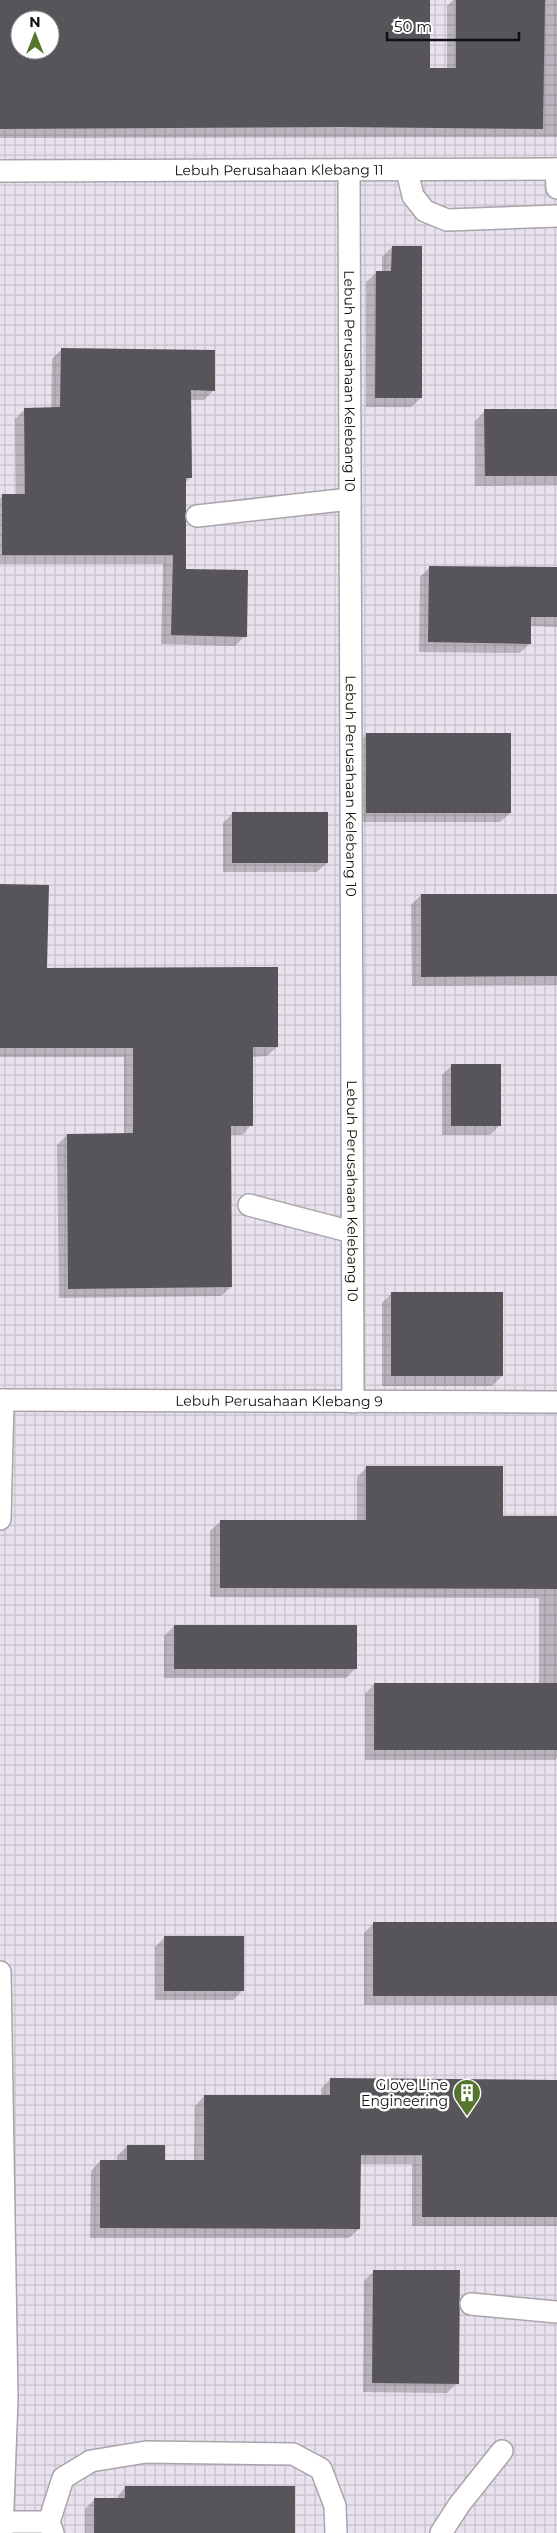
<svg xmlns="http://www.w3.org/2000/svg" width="557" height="2533" viewBox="0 0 557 2533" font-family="Montserrat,sans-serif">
	<defs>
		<pattern id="industrial-grid" width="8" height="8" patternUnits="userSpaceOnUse" patternTransform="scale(1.25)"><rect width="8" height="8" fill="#e9e2ee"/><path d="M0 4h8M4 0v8" fill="none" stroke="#c7c1cb"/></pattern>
	</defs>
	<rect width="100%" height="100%" fill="#f3f0f6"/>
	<!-- industrial -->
	<path fill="url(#industrial-grid)" fill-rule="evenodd" d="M 0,0 L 557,0 L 557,2533 L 0,2533 ZM 20,20 L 50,20 L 50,50 L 20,50 Z"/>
	<!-- shadow -->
	<g fill="#0003" fill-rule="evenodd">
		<path d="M 0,0 L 428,0 L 428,69 L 447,69 L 447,6 L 453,0 L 557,0 L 557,137 L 0,138 ZM 20,20 L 50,20 L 50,50 L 20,50 Z"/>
		<path d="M 392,247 L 421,398 L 411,407 L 366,407 L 366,282 L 376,273 L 382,273 L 382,257 Z"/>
		<path d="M 61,350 L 214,390 L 204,400 L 190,400 L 191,477 L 185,483 L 185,570 L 245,636 L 235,646 L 161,644 L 163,564 L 0,564 L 0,498 L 3,495 L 16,495 L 15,419 L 25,409 L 51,409 L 52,359 Z"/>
		<path d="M 557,410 L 557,485 L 475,486 L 475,421 L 485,411 Z"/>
		<path d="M 430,567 L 557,568 L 557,627 L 530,626 L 530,643 L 520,653 L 419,652 L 420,577 Z"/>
		<path d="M 367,734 L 510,813 L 500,822 L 357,822 L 357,744 Z"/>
		<path d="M 233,813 L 327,863 L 317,872 L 223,872 L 223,823 Z"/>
		<path d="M 0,886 L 46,969 L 277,1047 L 267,1056 L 251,1057 L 251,1125 L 242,1135 L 229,1135 L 231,1287 L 221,1296 L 59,1298 L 57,1145 L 67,1135 L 124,1135 L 124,1057 L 0,1057 Z"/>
		<path d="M 421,895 L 557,895 L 557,985 L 412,986 L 411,905 Z"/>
		<path d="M 452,1065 L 500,1125 L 490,1135 L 442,1135 L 442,1075 Z"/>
		<path d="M 392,1293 L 502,1376 L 492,1386 L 382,1386 L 382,1303 Z"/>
		<path d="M 367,1467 L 502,1517 L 557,1517 L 557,1758 L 555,1760 L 365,1760 L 365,1694 L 374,1684 L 539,1684 L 539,1598 L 210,1597 L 210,1531 L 220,1522 L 357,1522 L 357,1477 Z"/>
		<path d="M 174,1626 L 355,1669 L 346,1678 L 164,1678 L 164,1636 Z"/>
		<path d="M 374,1923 L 557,1924 L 557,2005 L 364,2005 L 364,1933 Z"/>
		<path d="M 165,1937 L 243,1990 L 233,2000 L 155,2000 L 155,1947 Z"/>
		<path d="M 330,2079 L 557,2081 L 557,2226 L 412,2226 L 412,2164 L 359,2164 L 359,2229 L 349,2238 L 90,2238 L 91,2171 L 100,2161 L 117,2161 L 117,2156 L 127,2146 L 164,2161 L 194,2161 L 195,2106 L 204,2096 L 321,2097 L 321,2089 Z"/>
		<path d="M 374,2271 L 457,2383 L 447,2393 L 363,2392 L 364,2281 Z"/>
		<path d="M 125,2487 L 293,2533 L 85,2533 L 85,2509 L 95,2499 L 116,2499 Z"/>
	</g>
	<!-- building -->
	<g fill="#57555a" fill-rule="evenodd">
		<path d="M 0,0 L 430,0 L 430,68 L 456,68 L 456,0 L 545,0 L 543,129 L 342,127 L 0,129 ZM 20,20 L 50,20 L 50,50 L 20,50 Z"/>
		<path d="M 392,246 L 422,246 L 422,398 L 375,398 L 376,271 L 391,271 Z"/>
		<path d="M 61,348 L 215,350 L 215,391 L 191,390 L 192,478 L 186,478 L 186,569 L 248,570 L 247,637 L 171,635 L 173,555 L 2,555 L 2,494 L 25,494 L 24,408 L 60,407 Z"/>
		<path d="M 484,409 L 557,409 L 557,476 L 485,476 Z"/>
		<path d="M 429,566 L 557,567 L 557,617 L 531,617 L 531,644 L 428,642 Z"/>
		<rect x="366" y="733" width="145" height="80"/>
		<rect x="232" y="812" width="96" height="51"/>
		<path d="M 0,884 L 49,885 L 47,968 L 278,967 L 278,1047 L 253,1047 L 253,1126 L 231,1126 L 232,1287 L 68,1289 L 67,1134 L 133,1133 L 133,1048 L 0,1048 Z"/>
		<path d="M 421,894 L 557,894 L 557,976 L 421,977 Z"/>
		<rect x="451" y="1064" width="50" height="62"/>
		<rect x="391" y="1292" width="112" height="84"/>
		<path d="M 366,1466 L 503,1466 L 503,1516 L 557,1516 L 557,1589 L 220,1588 L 220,1520 L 366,1520 Z"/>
		<rect x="174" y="1625" width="183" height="44"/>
		<rect x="374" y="1683" width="183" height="67"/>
		<rect x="373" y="1922" width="184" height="74"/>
		<rect x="164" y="1936" width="80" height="55"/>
		<path d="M 330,2078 L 557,2080 L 557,2217 L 422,2217 L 422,2155 L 361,2155 L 360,2229 L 100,2228 L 100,2160 L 127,2160 L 127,2145 L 165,2145 L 165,2160 L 204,2160 L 204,2095 L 330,2095 Z"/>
		<path d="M 373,2270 L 460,2270 L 459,2384 L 372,2383 Z"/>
		<path d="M 125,2486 L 295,2486 L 295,2533 L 94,2533 L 94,2498 L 125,2498 Z"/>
	</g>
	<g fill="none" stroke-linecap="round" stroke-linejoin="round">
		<defs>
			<g id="minor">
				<path d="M 556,169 L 557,188"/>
				<path id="s1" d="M 0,171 L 557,169"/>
				<path id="s2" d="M 349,171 L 353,1402"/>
				<path d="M 407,171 L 413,196 L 425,211 L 447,220 L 557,216"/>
				<path d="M 197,516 L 350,499"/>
				<path d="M 249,1205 L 352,1232"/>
				<path id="s3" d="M 0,1400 L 557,1402"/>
				<path d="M 0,1519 L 3,1400"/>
				<path d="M 0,1972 L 7,2398 L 2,2533"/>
				<path d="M 471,2304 L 557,2312"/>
				<path d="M 2,2522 L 49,2522"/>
				<path d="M 53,2533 L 49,2522 L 63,2478 L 91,2461 L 146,2452 L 293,2454 L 321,2469 L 335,2506 L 336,2533"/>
				<path d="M 441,2533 L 459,2505 L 502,2451"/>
			</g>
		</defs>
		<!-- minor casing -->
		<use href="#minor" stroke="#a8a5ab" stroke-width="24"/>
		<!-- minor -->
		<use href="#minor" stroke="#fff" stroke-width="21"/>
	</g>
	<!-- icons -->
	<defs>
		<symbol id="building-pin" viewBox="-11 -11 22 30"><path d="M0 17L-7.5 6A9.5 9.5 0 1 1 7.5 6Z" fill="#54752c" stroke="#fff"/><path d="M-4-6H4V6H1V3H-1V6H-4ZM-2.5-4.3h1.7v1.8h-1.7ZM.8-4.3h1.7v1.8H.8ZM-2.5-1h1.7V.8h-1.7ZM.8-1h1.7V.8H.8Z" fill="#fff"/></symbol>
	</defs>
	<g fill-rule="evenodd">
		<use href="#building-pin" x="451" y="2077" width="32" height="43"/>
	</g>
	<g text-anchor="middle" stroke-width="5" stroke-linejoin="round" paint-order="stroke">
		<!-- street labels -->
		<g font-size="14" fill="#100f10" stroke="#fff">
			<text dy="5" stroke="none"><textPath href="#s1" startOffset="279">Lebuh Perusahaan Klebang 11</textPath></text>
			<text dy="5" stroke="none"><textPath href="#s2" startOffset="210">Lebuh Perusahaan Kelebang 10</textPath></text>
			<text dy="5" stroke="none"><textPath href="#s2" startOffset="615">Lebuh Perusahaan Kelebang 10</textPath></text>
			<text dy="5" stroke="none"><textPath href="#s2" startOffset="1020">Lebuh Perusahaan Kelebang 10</textPath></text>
			<text dy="5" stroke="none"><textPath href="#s3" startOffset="279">Lebuh Perusahaan Klebang 9</textPath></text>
		</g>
		<!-- poi labels -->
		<g font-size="14" fill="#100f10" stroke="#fff" text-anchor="end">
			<text x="448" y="2090">Glove Line<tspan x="448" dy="16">Engineering</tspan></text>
		</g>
	</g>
	<!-- north arrow -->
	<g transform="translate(35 35)"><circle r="24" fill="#ffffff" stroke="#9f9f9f"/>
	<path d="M0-4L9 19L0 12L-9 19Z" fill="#54752c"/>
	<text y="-8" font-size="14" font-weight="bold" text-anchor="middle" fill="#100f10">N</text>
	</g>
	<!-- scale -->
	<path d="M387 32v8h132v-8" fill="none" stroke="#100f10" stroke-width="2.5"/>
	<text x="394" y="32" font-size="15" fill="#100f10" stroke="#ffffff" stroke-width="4" paint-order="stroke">50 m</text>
</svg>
